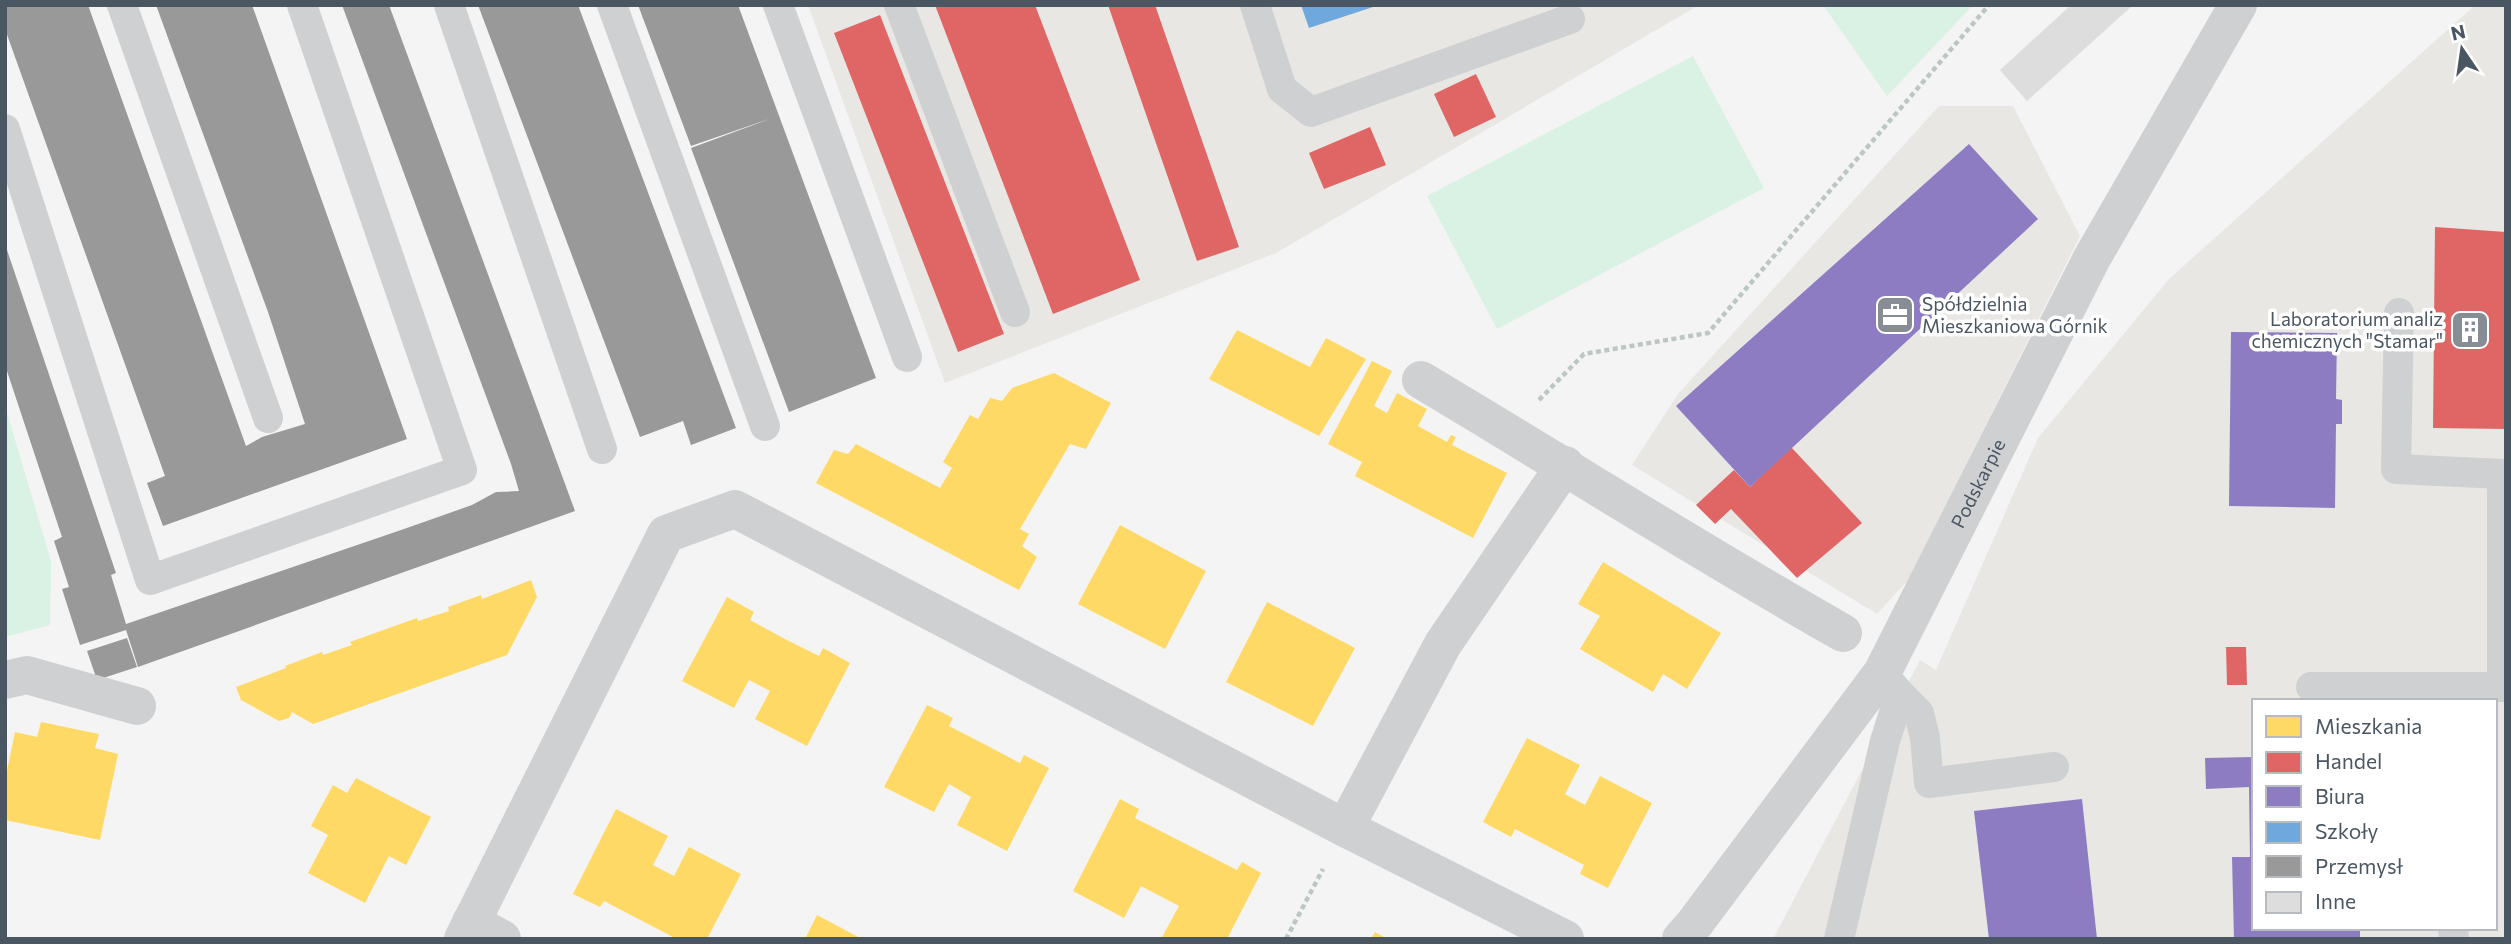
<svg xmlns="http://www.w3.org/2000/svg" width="2511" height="944" viewBox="0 0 2511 944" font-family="Commissioner,sans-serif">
	<rect width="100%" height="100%" fill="#f4f4f4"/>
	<!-- commercial -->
	<g fill="#e8e7e3" fill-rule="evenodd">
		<path d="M 808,5 L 1699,5 L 1276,253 L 945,383 Z"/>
		<path d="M 2506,6 L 2506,939 L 1773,939 L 1920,660 L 1936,670 L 2038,438 L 2169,279 L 2473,7 ZM 2254,701 L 2495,701 L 2495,928 L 2254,928 Z"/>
		<path d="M 1939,106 L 2013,106 L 2080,236 L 1909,579 L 1877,614 L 1632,465 L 1678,394 Z"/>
	</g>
	<!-- green -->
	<g fill="#d9f2e3">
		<path d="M 1823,5 L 1973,5 L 1887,96 Z"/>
		<path d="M 1693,56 L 1764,188 L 1497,329 L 1427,196 Z"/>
		<path d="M 5,406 L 51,561 L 50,625 L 5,637 Z"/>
	</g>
	<!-- homes -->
	<g fill="#ffd966">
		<path d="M 1237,330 L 1310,367 L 1326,338 L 1366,359 L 1319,436 L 1209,379 Z"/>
		<path d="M 1372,361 L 1392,371 L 1374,406 L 1387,413 L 1397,393 L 1427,409 L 1418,426 L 1447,442 L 1451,435 L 1456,437 L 1452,445 L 1507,473 L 1473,538 L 1355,476 L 1362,462 L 1328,444 Z"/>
		<path d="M 1054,373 L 1111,403 L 1086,449 L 1070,444 L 1020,529 L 1029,534 L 1022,546 L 1037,557 L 1019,590 L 816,483 L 834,450 L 848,454 L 856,444 L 940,488 L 952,468 L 943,462 L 970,415 L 978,419 L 990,398 L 1002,401 L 1012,388 Z"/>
		<path d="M 1120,525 L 1206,571 L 1165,649 L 1078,604 Z"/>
		<path d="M 1603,562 L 1721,633 L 1687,689 L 1663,674 L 1653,692 L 1580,649 L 1600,616 L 1578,604 Z"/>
		<path d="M 531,580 L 537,597 L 507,655 L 313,724 L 292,712 L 289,718 L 279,721 L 241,700 L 236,687 L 286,668 L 285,666 L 322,652 L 323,655 L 352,645 L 350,642 L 417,618 L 418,621 L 449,611 L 448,607 L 481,595 L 482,599 Z"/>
		<path d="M 727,597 L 754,612 L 750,620 L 785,639 L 819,656 L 823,648 L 850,663 L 807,746 L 755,719 L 770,691 L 749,680 L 734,708 L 682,681 Z"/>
		<path d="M 1267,602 L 1355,648 L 1313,726 L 1226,682 Z"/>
		<path d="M 927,705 L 953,718 L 949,726 L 984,744 L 1020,763 L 1024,755 L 1049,768 L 1007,851 L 957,825 L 971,797 L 949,784 L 934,812 L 884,787 Z"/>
		<path d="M 41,722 L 99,734 L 95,748 L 118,754 L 100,840 L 5,820 L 5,780 L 15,732 L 37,737 Z"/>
		<path d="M 1527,738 L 1580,765 L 1565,794 L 1585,805 L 1600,776 L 1652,803 L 1608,888 L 1580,874 L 1584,865 L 1515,829 L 1511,837 L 1483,822 Z"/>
		<path d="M 356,778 L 431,817 L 406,865 L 389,856 L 365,903 L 308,873 L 328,835 L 311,826 L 333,785 L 347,793 Z"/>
		<path d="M 1120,799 L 1139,809 L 1135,818 L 1237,870 L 1242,862 L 1261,873 L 1227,939 L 1161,939 L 1179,906 L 1141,886 L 1124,918 L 1073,891 Z"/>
		<path d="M 616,809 L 668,836 L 653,865 L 674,876 L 689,847 L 741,874 L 707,939 L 672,939 L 673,937 L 604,901 L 600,907 L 573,894 Z"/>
		<path d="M 817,915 L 862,939 L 805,939 Z"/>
		<path d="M 1375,932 L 1387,939 L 1371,939 Z"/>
	</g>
	<!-- shops -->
	<g fill="#e06666">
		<path d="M 935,5 L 1035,5 L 1140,280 L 1053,314 Z"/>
		<path d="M 1108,5 L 1155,5 L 1239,247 L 1197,261 Z"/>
		<path d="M 880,15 L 1004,334 L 958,352 L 834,33 Z"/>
		<path d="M 1476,74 L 1496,117 L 1454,137 L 1434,94 Z"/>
		<path d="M 1370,127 L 1386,165 L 1324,189 L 1309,153 Z"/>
		<path d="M 2435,227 L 2506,232 L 2506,429 L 2433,428 Z"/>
		<path d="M 1791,447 L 1862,523 L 1797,578 L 1731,509 L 1715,524 L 1696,505 L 1734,470 L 1750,487 Z"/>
		<path d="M 2226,647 L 2246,647 L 2247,685 L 2227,685 Z"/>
	</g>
	<!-- offices -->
	<g fill="#8e7cc3">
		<path d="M 1969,144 L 2038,219 L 1750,487 L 1676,406 Z"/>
		<path d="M 2231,332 L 2337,333 L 2336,399 L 2342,400 L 2342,424 L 2336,424 L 2335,508 L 2229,506 Z"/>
		<path d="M 2254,757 L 2254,928 L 2360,928 L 2360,939 L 2234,939 L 2232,857 L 2250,857 L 2249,787 L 2206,789 L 2205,758 Z"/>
		<path d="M 2082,799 L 2097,939 L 1989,939 L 1974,811 Z"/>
	</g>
	<!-- schools -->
	<path fill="#6fa8dc" d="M 1301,5 L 1376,5 L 1376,6 L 1309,28 Z"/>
	<!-- industry -->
	<g fill="#999">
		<path d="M 5,5 L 88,5 L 246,446 L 262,437 L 305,424 L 268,312 L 156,5 L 252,5 L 407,439 L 163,526 L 147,483 L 165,476 L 5,29 Z"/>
		<path d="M 342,5 L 389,5 L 575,511 L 138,667 L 126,630 L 80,645 L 62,589 L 69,587 L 54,541 L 62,537 L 5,365 L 5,244 L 116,573 L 111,575 L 126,624 L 404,529 L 472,505 L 496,492 L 519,491 L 511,464 Z"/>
		<path d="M 478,5 L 578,5 L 736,428 L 691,445 L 683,421 L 640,437 Z"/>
		<path d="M 638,5 L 738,5 L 876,378 L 789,412 L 691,148 L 772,118 L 691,146 Z"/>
		<path d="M 127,638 L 137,667 L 97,680 L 87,651 Z"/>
	</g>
	<!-- building -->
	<path fill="#ddddde" d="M 2071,5 L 2133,5 L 2027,101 L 2000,70 Z"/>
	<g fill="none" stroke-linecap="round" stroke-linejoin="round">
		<!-- path -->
		<g stroke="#bcc7c4" stroke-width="4.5" stroke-dasharray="5 3.5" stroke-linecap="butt">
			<path d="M 1539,400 L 1584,354 L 1708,333 L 1989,5"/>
			<path d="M 1286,939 L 1323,869"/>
		</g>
		<!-- lane -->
		<g stroke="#ced0d2" stroke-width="30">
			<path d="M 122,5 L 268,418"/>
			<path d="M 449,5 L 602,449"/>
			<path d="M 612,5 L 765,426"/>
			<path d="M 778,5 L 907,357"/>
			<path d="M 899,5 L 1015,312"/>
			<path d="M 1255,5 L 1282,89 L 1311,112 L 1570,19"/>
			<path d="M 5,129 L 150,580 L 462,470 L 302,5"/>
			<path d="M 2399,313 L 2396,469 L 2502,474 L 2502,687"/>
			<path d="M 2311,687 L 2506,687"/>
			<path d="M 1900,694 L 1919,713 L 1925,738 L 1929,783 L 2054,767"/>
			<path d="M 2453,928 L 2454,939"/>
			<path d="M 1839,939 L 1885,741 L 1900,694 L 1882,673"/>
		</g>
		<!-- street -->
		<g stroke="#ced0d2" stroke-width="38">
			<path d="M 1421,380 C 1562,464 1700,552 1843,633"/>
			<path d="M 5,680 L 27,675 L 137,706"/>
			<path d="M 1345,828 L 1443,644 L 1565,465"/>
			<path d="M 471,922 L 502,939"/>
			<path d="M 463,939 L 666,534 L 735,509 L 1345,828 L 1565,939"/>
			<path id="s1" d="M 1681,939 L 1695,923 L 1882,673 L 2092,258 L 2238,5"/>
		</g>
	</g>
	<!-- icons -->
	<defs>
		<symbol id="office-square" viewBox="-11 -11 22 22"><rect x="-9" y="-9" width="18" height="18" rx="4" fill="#868d94" stroke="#fff"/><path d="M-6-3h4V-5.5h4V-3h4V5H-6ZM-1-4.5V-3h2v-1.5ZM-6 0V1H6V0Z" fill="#fff"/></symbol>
		<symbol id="building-square" viewBox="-11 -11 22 22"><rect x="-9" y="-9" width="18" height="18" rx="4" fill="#868d94" stroke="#fff"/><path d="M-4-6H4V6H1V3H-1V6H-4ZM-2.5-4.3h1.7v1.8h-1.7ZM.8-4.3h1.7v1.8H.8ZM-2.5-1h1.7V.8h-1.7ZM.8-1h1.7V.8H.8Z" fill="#fff"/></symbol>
	</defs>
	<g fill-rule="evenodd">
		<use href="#office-square" x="1873" y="293" width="44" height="44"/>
		<use href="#building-square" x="2448" y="308" width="44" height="44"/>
	</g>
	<g text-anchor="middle" stroke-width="7" stroke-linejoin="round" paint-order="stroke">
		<!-- poi labels -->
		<g font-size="19" fill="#4a5661" stroke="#fff" text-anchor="start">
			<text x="1922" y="311">Spółdzielnia<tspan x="1922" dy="22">Mieszkaniowa Górnik</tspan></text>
			<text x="2443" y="326" text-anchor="end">Laboratorium analiz<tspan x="2443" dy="22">chemicznych "Stamar"</tspan></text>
		</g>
		<!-- street labels -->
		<g font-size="19" fill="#4a5661" stroke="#fff">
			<text dy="7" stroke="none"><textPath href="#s1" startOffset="546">Podskarpie</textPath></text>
		</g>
	</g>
	<!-- border -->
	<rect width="2511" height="944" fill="none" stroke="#4a5661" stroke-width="14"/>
	<!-- legend -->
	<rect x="2252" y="699" width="245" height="231" fill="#ffffff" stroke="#b7bbc0" stroke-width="2"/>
	<rect x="2266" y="716" width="35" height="21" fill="#ffd966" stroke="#b7bbc0" stroke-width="2"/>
	<text x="2315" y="734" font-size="21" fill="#4a5661">Mieszkania</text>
	<rect x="2266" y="752" width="35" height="21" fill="#e06666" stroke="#b7bbc0" stroke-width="2"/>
	<text x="2315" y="769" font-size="21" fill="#4a5661">Handel</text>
	<rect x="2266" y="786" width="35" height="21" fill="#8e7cc3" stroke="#b7bbc0" stroke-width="2"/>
	<text x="2315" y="804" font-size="21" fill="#4a5661">Biura</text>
	<rect x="2266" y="822" width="35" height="21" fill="#6fa8dc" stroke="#b7bbc0" stroke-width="2"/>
	<text x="2315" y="839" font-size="21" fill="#4a5661">Szkoły</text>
	<rect x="2266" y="856" width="35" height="21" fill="#999999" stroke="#b7bbc0" stroke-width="2"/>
	<text x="2315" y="874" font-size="21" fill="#4a5661">Przemysł</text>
	<rect x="2266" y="892" width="35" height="21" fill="#ddddde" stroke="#b7bbc0" stroke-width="2"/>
	<text x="2315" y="909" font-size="21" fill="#4a5661">Inne</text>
	<!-- north arrow -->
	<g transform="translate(2462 49) rotate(347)" stroke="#ffffff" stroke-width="5" paint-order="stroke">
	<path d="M0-5L12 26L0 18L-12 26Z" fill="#4a5661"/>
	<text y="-10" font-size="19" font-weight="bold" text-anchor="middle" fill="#4a5661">N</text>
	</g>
</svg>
